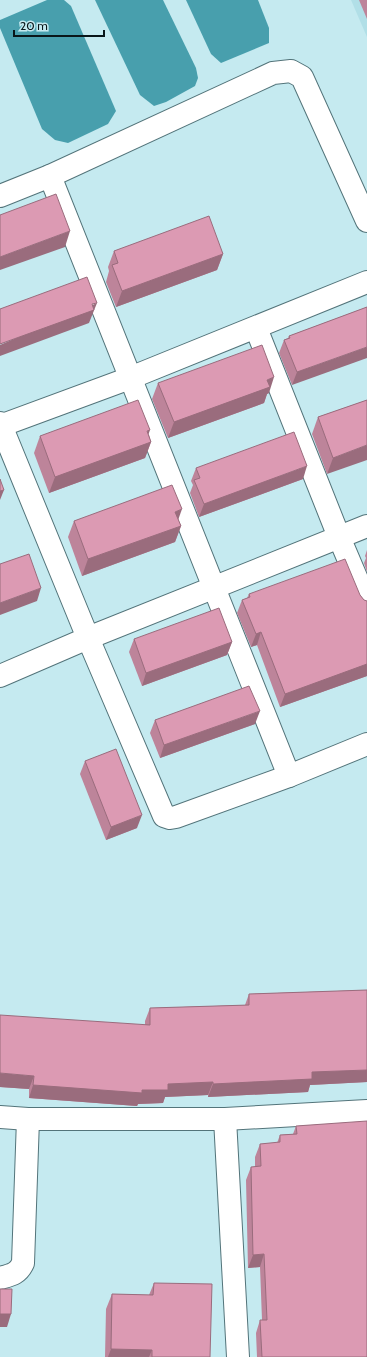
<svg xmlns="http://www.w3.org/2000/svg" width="367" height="1357" viewBox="0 0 367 1357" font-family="Cabin,sans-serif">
	<rect width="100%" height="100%" fill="#c5eaf0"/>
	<!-- built -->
	<path fill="#b1dfe7" d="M 351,0 L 367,0 L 367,37 Z"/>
	<!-- water -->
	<g fill="#489fad">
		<path d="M 47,0 L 64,0 L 71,6 L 116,111 L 108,124 L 68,143 L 55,140 L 42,129 L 0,28 L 0,20 Z"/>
		<path d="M 95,0 L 163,0 L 196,68 L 198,78 L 195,86 L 166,102 L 154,106 L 140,95 Z"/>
		<path d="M 186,0 L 258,0 L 269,28 L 269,43 L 221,63 L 211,54 Z"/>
	</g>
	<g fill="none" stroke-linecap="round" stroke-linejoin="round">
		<defs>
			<g id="street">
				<path d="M 50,176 L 289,776"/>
				<path d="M 0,196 L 50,176 L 273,73 L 291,71 L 302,77 L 367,221"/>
				<path d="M 256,328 L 339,537 L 367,603"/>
				<path d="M 0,423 L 88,638 L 164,816 L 170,818 L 176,817 L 289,776 L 367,744"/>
				<path d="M 0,426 L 130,378 L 367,282"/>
				<path d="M 0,676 L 88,638 L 367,526"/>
				<path d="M 0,1117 L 28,1119 L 225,1119 L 367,1111"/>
				<path d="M 225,1119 L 238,1357"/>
				<path d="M 0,1278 C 11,1275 18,1274 23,1263 L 28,1119"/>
			</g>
		</defs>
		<!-- street casing -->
		<use href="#street" stroke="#53747a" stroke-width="24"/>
		<!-- street -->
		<use href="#street" stroke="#fff" stroke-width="22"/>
	</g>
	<!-- wall -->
	<g fill="#bd849a">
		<path d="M 359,0 L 367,0 L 367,19 Z"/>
		<path d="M 114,251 L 223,254 L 217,270 L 116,307 L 106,282 L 109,271 L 108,267 Z"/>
		<path d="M 367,307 L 292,385 L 279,353 L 284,340 L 288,338 L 289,336 Z"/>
		<path d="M 158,383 L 269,393 L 267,394 L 264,403 L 168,438 L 152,399 Z"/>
		<path d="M 367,400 L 327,474 L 312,434 L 318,417 Z"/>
		<path d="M 149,435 L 151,442 L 145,458 L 49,493 L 34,453 L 40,436 Z"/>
		<path d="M 196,468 L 303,479 L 199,517 L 190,493 L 193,485 L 191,481 Z"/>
		<path d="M 178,519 L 181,526 L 175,542 L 82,576 L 68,537 L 74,521 Z"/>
		<path d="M 367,550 L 367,572 L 364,563 L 366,558 L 365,556 Z"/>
		<path d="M 249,594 L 360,595 L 364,600 L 367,601 L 367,676 L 280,707 L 257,645 L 251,647 L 237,613 L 242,600 L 247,598 Z"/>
		<path d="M 134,639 L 232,642 L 227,655 L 142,686 L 129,652 Z"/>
		<path d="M 155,720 L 255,724 L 160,758 L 150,733 Z"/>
		<path d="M 85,761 L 137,828 L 106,840 L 80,774 Z"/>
		<path d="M 367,990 L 367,1082 L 310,1085 L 308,1092 L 208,1097 L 208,1095 L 165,1097 L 163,1103 L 138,1104 L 137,1106 L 29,1098 L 29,1089 L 0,1087 L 145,1025 L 145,1021 L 150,1008 L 245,1005 L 249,994 Z"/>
		<path d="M 296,1126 L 367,1357 L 257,1357 L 256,1333 L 260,1320 L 262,1320 L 260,1267 L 248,1268 L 246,1180 L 251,1167 L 255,1167 L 255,1157 L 260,1144 L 277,1143 L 280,1135 L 293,1134 Z"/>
		<path d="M 154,1283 L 210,1357 L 105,1357 L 106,1309 L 112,1294 L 149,1295 Z"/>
	</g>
	<!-- shaded-wall -->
	<g fill="#9a6c7d">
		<path d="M 70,231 L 65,247 L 0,270 L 0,257 Z"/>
		<path d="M 223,254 L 217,270 L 116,307 L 122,291 Z"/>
		<path d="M 97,303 L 89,323 L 0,356 L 0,345 Z"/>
		<path d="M 367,347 L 367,358 L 292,385 L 297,372 Z"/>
		<path d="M 274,377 L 269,393 L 267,394 L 264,403 L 168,438 L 174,422 L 267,380 Z"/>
		<path d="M 150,430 L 145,444 L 151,442 L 145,458 L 49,493 L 55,477 Z"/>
		<path d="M 367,445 L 367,460 L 327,474 L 333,458 Z"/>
		<path d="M 307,466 L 303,479 L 199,517 L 204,504 Z"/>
		<path d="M 4,490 L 0,500 L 0,491 Z"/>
		<path d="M 182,509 L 176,526 L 175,512 Z"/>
		<path d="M 181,526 L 175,542 L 82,576 L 88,559 Z"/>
		<path d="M 41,588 L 37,601 L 0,615 L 0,603 Z"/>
		<path d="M 261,632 L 257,645 L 251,647 L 256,634 Z"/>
		<path d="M 232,642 L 227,655 L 142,686 L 146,673 Z"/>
		<path d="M 367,663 L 367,676 L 280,707 L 285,694 Z"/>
		<path d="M 260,711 L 255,724 L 160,758 L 164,745 Z"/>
		<path d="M 142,815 L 137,828 L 106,840 L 111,827 Z"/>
		<path d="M 367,1070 L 367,1082 L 310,1085 L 308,1092 L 208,1097 L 213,1084 L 312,1072 Z"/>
		<path d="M 0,1073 L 34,1076 L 29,1089 L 0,1087 Z"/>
		<path d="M 213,1082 L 208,1095 L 165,1097 L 163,1103 L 138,1104 L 137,1106 L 29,1098 L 33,1085 L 142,1090 L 168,1084 Z"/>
		<path d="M 264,1254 L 260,1267 L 248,1268 L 253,1255 Z"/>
		<path d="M 0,1314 L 11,1314 L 7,1327 L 0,1327 Z"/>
		<path d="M 111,1349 L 152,1350 L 149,1357 L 108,1357 Z"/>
	</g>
	<!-- building -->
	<g fill="#dc9ab3" stroke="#9a6c7d">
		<path d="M 56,194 L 70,231 L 0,257 L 0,215 Z"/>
		<path d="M 209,216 L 223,254 L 122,291 L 112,265 L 118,263 L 114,251 Z"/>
		<path d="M 87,277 L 97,303 L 92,304 L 94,310 L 0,344 L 0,309 Z"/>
		<path d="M 367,307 L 367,347 L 297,372 L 284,340 L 290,338 L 289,336 Z"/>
		<path d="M 262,345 L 274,377 L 267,380 L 270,387 L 174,422 L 158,383 Z"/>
		<path d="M 138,400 L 150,430 L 147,431 L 151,442 L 55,477 L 40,436 Z"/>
		<path d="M 367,400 L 367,445 L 333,458 L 318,417 Z"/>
		<path d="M 294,432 L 307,466 L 204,504 L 194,480 L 200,478 L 196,468 Z"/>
		<path d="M 0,479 L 4,490 L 0,491 Z"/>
		<path d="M 172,485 L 182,509 L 175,512 L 181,526 L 88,559 L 74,521 Z"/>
		<path d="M 29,554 L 41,588 L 0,603 L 0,564 Z"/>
		<path d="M 345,559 L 360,595 L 364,600 L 367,601 L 367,664 L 285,694 L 261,632 L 256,634 L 242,600 L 250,597 L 249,594 Z"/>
		<path d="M 219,608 L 232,642 L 146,673 L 134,639 Z"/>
		<path d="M 249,686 L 260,711 L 164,745 L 155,720 Z"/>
		<path d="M 116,749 L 142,815 L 111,827 L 85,761 Z"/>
		<path d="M 367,990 L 367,1070 L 312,1072 L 312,1079 L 213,1084 L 213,1082 L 168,1084 L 168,1090 L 142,1090 L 142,1093 L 33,1085 L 34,1076 L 0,1073 L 0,1015 L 150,1025 L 150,1008 L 249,1005 L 249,994 Z"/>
		<path d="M 367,1121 L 367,1357 L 262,1357 L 260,1320 L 267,1320 L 264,1254 L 253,1255 L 251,1167 L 261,1166 L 260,1144 L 280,1142 L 280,1135 L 297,1134 L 296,1126 Z"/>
		<path d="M 154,1283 L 212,1284 L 210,1357 L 152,1357 L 152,1350 L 111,1349 L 112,1294 L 153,1295 Z"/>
		<path d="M 0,1289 L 12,1289 L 11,1314 L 0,1314 Z"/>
	</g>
	<!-- scale -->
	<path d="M14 30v6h90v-6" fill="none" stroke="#091619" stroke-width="2"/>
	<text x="20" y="30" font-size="12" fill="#091619" stroke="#c5eaf0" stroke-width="3" paint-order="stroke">20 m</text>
</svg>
